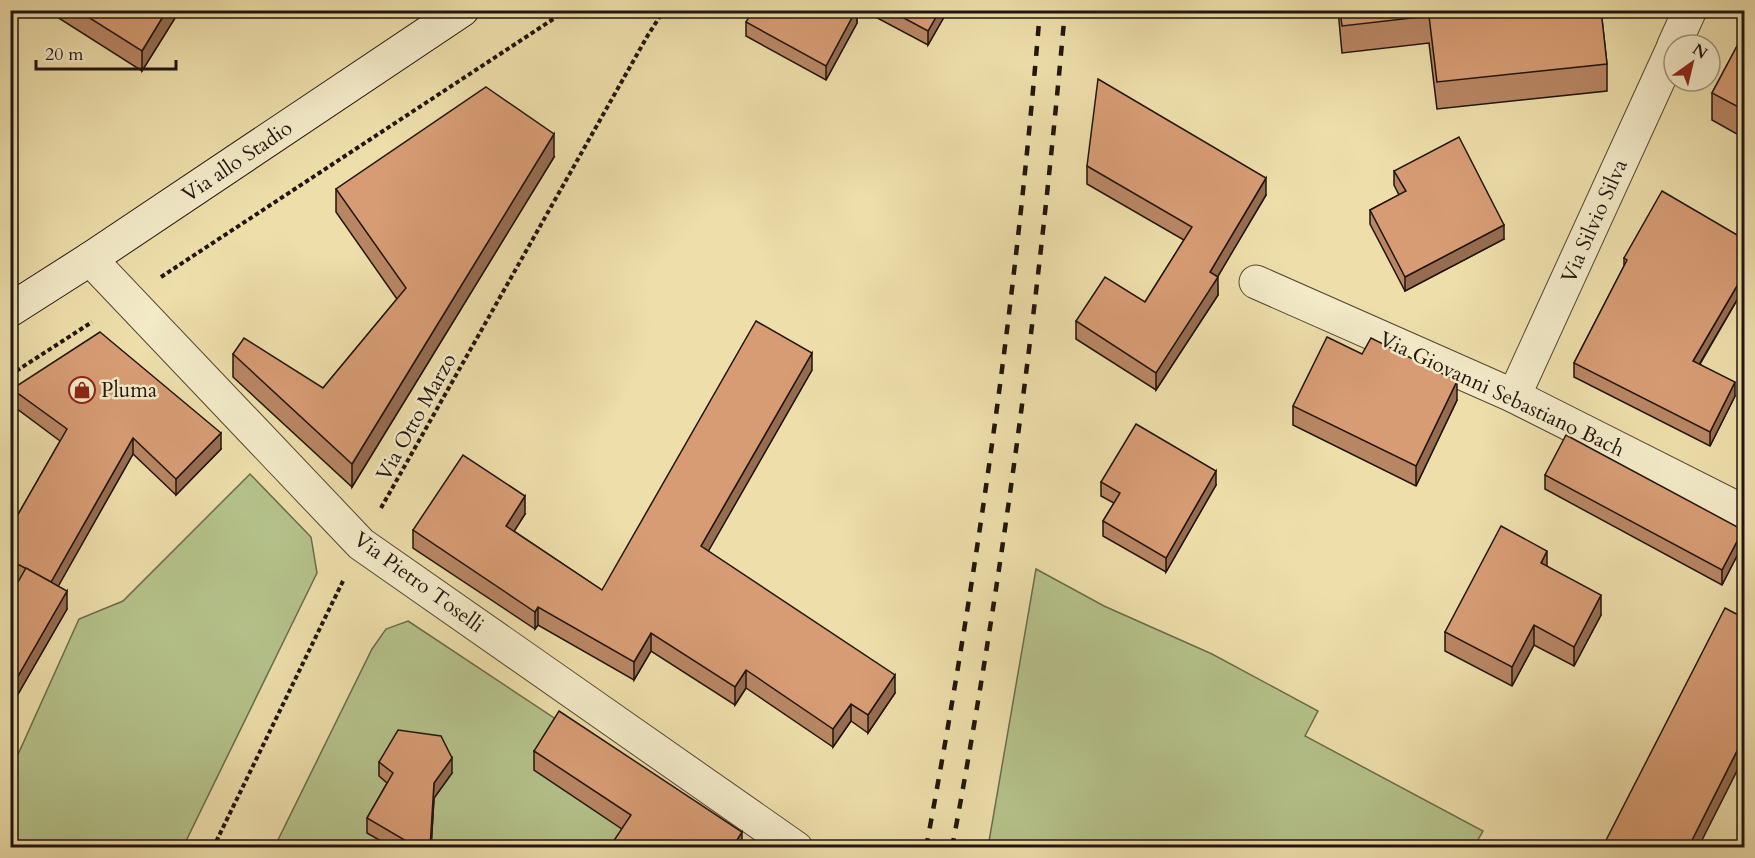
<svg xmlns="http://www.w3.org/2000/svg" width="1755" height="858" viewBox="0 0 1755 858" font-family="Cardo,serif">
	<rect width="100%" height="100%" fill="#eddeaa"/>
	<filter id="stains"><feTurbulence type="fractalNoise" baseFrequency=".00333" numOctaves="4"/><feColorMatrix values="0 0 0 0 .2 0 0 0 0 .09 0 0 0 0 .02 0 0 0 .5 -.17"/></filter>
	<radialGradient id="worn" r=".72"><stop offset=".6" stop-color="#630" stop-opacity="0"/><stop offset="1" stop-color="#630" stop-opacity=".3"/></radialGradient>
	<!-- green -->
	<g fill="#b5c28b" stroke="#6b6c4c" stroke-width="1.5">
		<path d="M 250,474 L 311,537 L 317,573 L 183,847 L 11,847 L 11,770 L 79,619 L 123,601 Z"/>
		<path d="M 1036,569 L 1104,606 L 1212,654 L 1318,711 L 1305,736 L 1483,831 L 1475,845 L 1478,847 L 988,847 Z"/>
		<path d="M 408,621 L 749,847 L 274,848 L 372,649 L 386,629 Z"/>
	</g>
	<g fill="none" stroke-linecap="round" stroke-linejoin="round">
		<defs>
			<g id="minor">
				<path d="M 1674,45 L 1690,10"/>
				<path d="M 90,259 L 361,544 L 796,848"/>
				<path d="M 1256,282 L 1514,396 L 1744,512"/>
				<path d="M 1514,396 L 1674,46"/>
			</g>
			<path id="secondary" d="M 10,310 L 90,259 L 462,10"/>
		</defs>
		<!-- minor casing -->
		<use href="#minor" stroke="#544735" stroke-width="35"/>
		<!-- secondary casing -->
		<use href="#secondary" stroke="#21150e" stroke-width="35"/>
		<!-- path -->
		<g stroke="#21150e" stroke-width="4" stroke-dasharray="4.5 3" stroke-linecap="butt">
			<path d="M 161,277 L 567,10"/>
			<path d="M 10,375 L 92,322"/>
			<path d="M 381,508 L 648,35 L 664,10"/>
			<path d="M 213,848 L 343,581"/>
		</g>
		<!-- minor -->
		<use href="#minor" stroke="#f3eac8" stroke-width="33"/>
		<!-- secondary -->
		<use href="#secondary" stroke="#f3eac8" stroke-width="33"/>
		<!-- rail -->
		<g stroke="#21150e" stroke-width="4.5" stroke-dasharray="10 10" stroke-linecap="butt">
			<path d="M 926,848 C 978,571 1017,291 1040,10"/>
			<path d="M 952,848 C 1004,571 1040,291 1065,10"/>
		</g>
	</g>
	<!-- wall -->
	<g fill="#b98664" stroke="#21150e" stroke-width="1.5">
		<path d="M 46,10 L 180,10 L 142,71 Z"/>
		<path d="M 857,10 L 857,23 L 826,80 L 746,36 L 746,22 Z"/>
		<path d="M 868,10 L 948,10 L 928,45 L 868,13 Z"/>
		<path d="M 1338,10 L 1601,10 L 1607,64 L 1607,91 L 1437,109 L 1429,43 L 1342,53 Z"/>
		<path d="M 1744,33 L 1744,138 L 1712,120 L 1712,93 Z"/>
		<path d="M 554,157 L 352,487 L 233,377 L 233,354 L 323,388 L 397,299 L 336,212 L 336,189 Z"/>
		<path d="M 1087,166 L 1266,195 L 1217,277 L 1218,295 L 1156,390 L 1076,339 L 1076,321 L 1145,302 L 1184,240 L 1087,184 Z"/>
		<path d="M 1394,171 L 1504,239 L 1405,291 L 1370,224 L 1370,210 L 1399,195 L 1394,185 Z"/>
		<path d="M 1624,258 L 1744,288 L 1700,364 L 1735,396 L 1710,446 L 1574,377 L 1574,363 L 1624,266 Z"/>
		<path d="M 1362,354 L 1457,400 L 1416,486 L 1293,425 L 1293,406 Z"/>
		<path d="M 812,370 L 708,551 L 895,693 L 868,733 L 851,721 L 833,747 L 746,688 L 735,705 L 651,651 L 634,680 L 538,625 L 535,629 L 413,548 L 413,530 L 525,514 L 514,531 L 602,590 Z"/>
		<path d="M 12,389 L 221,449 L 176,495 L 133,454 L 58,586 L 67,609 L 10,708 L 10,596 L 19,581 L 10,576 L 10,523 L 12,525 L 60,441 L 12,405 Z"/>
		<path d="M 1545,475 L 1743,544 L 1722,585 L 1545,489 Z"/>
		<path d="M 1101,482 L 1216,485 L 1166,572 L 1103,536 L 1103,521 L 1114,503 L 1101,496 Z"/>
		<path d="M 1547,566 L 1601,615 L 1574,666 L 1534,645 L 1512,686 L 1445,651 L 1445,632 Z"/>
		<path d="M 534,751 L 742,848 L 622,829 L 534,770 Z"/>
		<path d="M 379,762 L 452,773 L 434,798 L 431,848 L 393,848 L 367,833 L 367,818 L 387,783 L 379,776 Z"/>
	</g>
	<!-- shaded-wall -->
	<g fill="#966d51" stroke="#21150e" stroke-width="1.5">
		<path d="M 10,10 L 17,10 L 10,21 Z"/>
		<path d="M 167,10 L 180,10 L 142,71 L 142,51 Z"/>
		<path d="M 856,10 L 857,23 L 826,80 L 826,66 Z"/>
		<path d="M 940,10 L 948,10 L 928,45 L 928,31 Z"/>
		<path d="M 554,134 L 554,157 L 352,487 L 352,464 Z"/>
		<path d="M 1266,178 L 1266,195 L 1214,283 L 1218,277 L 1218,295 L 1156,390 L 1156,373 L 1210,272 Z"/>
		<path d="M 1504,225 L 1504,239 L 1405,291 L 1405,277 Z"/>
		<path d="M 1744,274 L 1744,288 L 1693,375 L 1693,361 Z"/>
		<path d="M 812,353 L 812,370 L 701,564 L 701,546 Z"/>
		<path d="M 1457,381 L 1457,400 L 1416,486 L 1416,466 Z"/>
		<path d="M 1735,382 L 1735,396 L 1710,446 L 1710,432 Z"/>
		<path d="M 221,433 L 221,449 L 176,495 L 176,479 Z"/>
		<path d="M 133,438 L 133,454 L 51,599 L 51,582 Z"/>
		<path d="M 1216,471 L 1216,485 L 1166,572 L 1166,558 Z"/>
		<path d="M 525,496 L 525,514 L 506,544 L 506,526 Z"/>
		<path d="M 1743,530 L 1743,544 L 1722,585 L 1722,570 Z"/>
		<path d="M 1547,551 L 1547,570 L 1541,563 Z"/>
		<path d="M 67,591 L 67,609 L 10,708 L 10,690 Z"/>
		<path d="M 1601,595 L 1601,615 L 1574,666 L 1574,647 Z"/>
		<path d="M 538,607 L 538,625 L 535,629 L 535,612 Z"/>
		<path d="M 1534,625 L 1534,645 L 1512,686 L 1512,667 Z"/>
		<path d="M 651,633 L 651,651 L 634,680 L 634,662 Z"/>
		<path d="M 746,670 L 746,688 L 735,705 L 735,687 Z"/>
		<path d="M 895,675 L 895,693 L 868,733 L 868,715 Z"/>
		<path d="M 851,704 L 851,721 L 833,747 L 833,729 Z"/>
		<path d="M 1744,737 L 1744,757 L 1698,848 L 1688,848 Z"/>
		<path d="M 452,758 L 452,773 L 434,798 L 431,848 L 430,848 L 434,783 Z"/>
		<path d="M 742,832 L 742,848 L 732,848 Z"/>
	</g>
	<!-- building -->
	<g fill="#d79c74" stroke="#21150e" stroke-width="1.5">
		<path d="M 77,10 L 167,10 L 142,51 Z"/>
		<path d="M 753,10 L 856,10 L 826,66 L 746,22 Z"/>
		<path d="M 889,10 L 940,10 L 928,31 Z"/>
		<path d="M 1340,10 L 1601,10 L 1607,64 L 1437,82 L 1429,16 L 1342,26 Z"/>
		<path d="M 1744,33 L 1744,110 L 1712,93 Z"/>
		<path d="M 1098,79 L 1266,178 L 1210,272 L 1218,277 L 1156,373 L 1076,321 L 1105,277 L 1145,302 L 1192,227 L 1087,166 Z"/>
		<path d="M 486,87 L 554,134 L 352,464 L 233,354 L 244,338 L 323,388 L 406,288 L 336,189 Z"/>
		<path d="M 1459,137 L 1504,225 L 1405,277 L 1370,210 L 1406,191 L 1394,171 Z"/>
		<path d="M 1662,191 L 1744,239 L 1744,274 L 1693,361 L 1735,382 L 1710,432 L 1574,363 L 1627,260 L 1624,258 Z"/>
		<path d="M 756,321 L 812,353 L 701,546 L 895,675 L 868,715 L 851,704 L 833,729 L 746,670 L 735,687 L 651,633 L 634,662 L 538,607 L 535,612 L 413,530 L 463,455 L 525,496 L 506,526 L 602,590 Z"/>
		<path d="M 100,332 L 221,433 L 176,479 L 133,438 L 51,582 L 10,560 L 10,523 L 12,525 L 67,429 L 12,389 Z"/>
		<path d="M 1327,337 L 1362,354 L 1371,338 L 1457,381 L 1416,466 L 1293,406 Z"/>
		<path d="M 1136,424 L 1216,471 L 1166,558 L 1103,521 L 1120,493 L 1101,482 Z"/>
		<path d="M 1566,435 L 1743,530 L 1722,570 L 1545,475 Z"/>
		<path d="M 1501,526 L 1547,551 L 1541,563 L 1601,595 L 1574,647 L 1534,625 L 1512,667 L 1445,632 Z"/>
		<path d="M 26,568 L 67,591 L 10,690 L 10,596 Z"/>
		<path d="M 1725,608 L 1744,618 L 1744,737 L 1688,848 L 1602,848 Z"/>
		<path d="M 559,711 L 742,832 L 732,848 L 609,848 L 631,815 L 534,751 Z"/>
		<path d="M 398,730 L 441,736 L 452,758 L 434,783 L 430,848 L 418,848 L 367,818 L 393,773 L 379,762 Z"/>
	</g>
	<!-- icons -->
	<defs>
		<symbol id="shop-ring" viewBox="-11 -11 22 22"><circle r="9.5" fill="#f3eac8" stroke="#8f2418" stroke-width="1.5"/><path d="M-5-2.5h2.3a2.7 3.5 0 0 1 5.4 0H5L5.5 6h-11ZM-1.5-2.5h3a1.5 2.3 0 0 0-3 0Z" fill="#8f2418"/></symbol>
	</defs>
	<g fill-rule="evenodd">
		<use href="#shop-ring" x="67" y="375" width="30" height="30"/>
	</g>
	<g text-anchor="middle" stroke-width="5" stroke-linejoin="round" paint-order="stroke">
		<!-- street labels -->
		<g font-size="21" fill="#21150e" stroke="#f3eac8">
			<text transform="translate(237 161) rotate(-34)" y="7">Via allo Stadio</text>
			<text transform="translate(1594 221) rotate(-66)" y="7">Via Silvio Silva</text>
			<text transform="translate(1502 394) rotate(25)" y="7">Via Giovanni Sebastiano Bach</text>
			<text transform="translate(416 417) rotate(-61)" y="7">Via Otto Marzo</text>
			<text transform="translate(419 582) rotate(36)" y="7">Via Pietro Toselli</text>
		</g>
		<!-- poi labels -->
		<g font-size="21" fill="#21150e" stroke="#f3eac8" text-anchor="start">
			<text x="101" y="397">Pluma</text>
		</g>
	</g>
	<!-- margin -->
	<rect width="1755" height="858" fill="none" stroke="#eddeaa" stroke-width="36"/>
	<rect x="12" y="12" width="1731" height="834" fill="none" stroke="#21150e" stroke-width="3"/>
	<rect x="18" y="18" width="1719" height="822" fill="none" stroke="#21150e" stroke-width="1.5"/>
	<!-- north arrow -->
	<g transform="translate(1692 63) rotate(34)"><circle r="28" fill="#f3eac8" stroke="#9f957e" stroke-width="1.5"/>
	<path d="M0-4.5L10 22L0 15L-10 22Z" fill="#8f2418"/>
	<text y="-9" font-size="16" font-weight="bold" text-anchor="middle" fill="#21150e">N</text>
	</g>
	<!-- scale -->
	<path d="M36 60v9h140v-9" fill="none" stroke="#21150e" stroke-width="3"/>
	<text x="45" y="60" font-size="18" fill="#21150e" stroke="#f3eac8" stroke-width="4.5" paint-order="stroke">20 m</text>
	<rect width="100%" height="100%" filter="url(#stains)"/>
	<rect width="100%" height="100%" fill="url(#worn)"/>
</svg>
